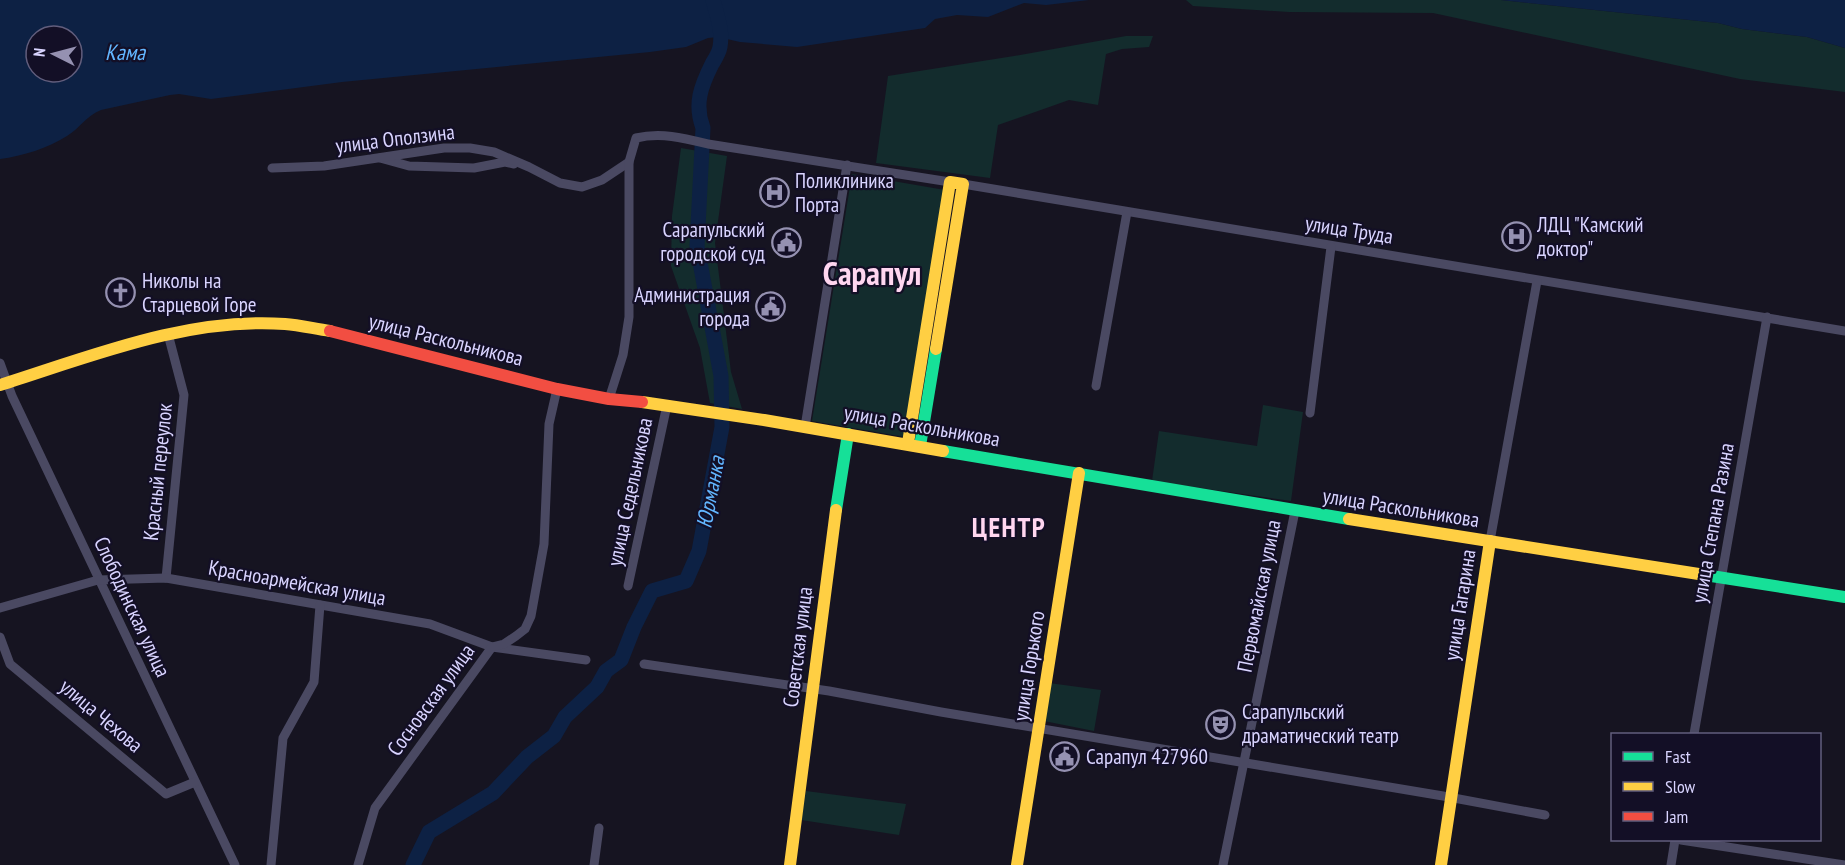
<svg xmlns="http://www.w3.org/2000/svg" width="1845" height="865" viewBox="0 0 1845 865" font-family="'PT Sans Narrow',sans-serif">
	<rect width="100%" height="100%" fill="#161421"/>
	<!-- green -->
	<g fill="#132c2d">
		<path d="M 1186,0 L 1501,0 L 1718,23 L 1742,29 L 1807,37 L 1845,48 L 1845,92 L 1740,79 L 1433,13 L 1289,12 L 1193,6 Z"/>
		<path d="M 1126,36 L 1153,36 L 1149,47 L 1122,49 L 1106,54 L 1098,105 L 1069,100 L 998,125 L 990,178 L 876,163 L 888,76 L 1014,56 Z"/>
		<path d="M 681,148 L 727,156 L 715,243 L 731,372 L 742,409 L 710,403 L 700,348 L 671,266 L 672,216 Z"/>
		<path d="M 852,174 L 945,190 L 905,437 L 812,421 Z"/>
		<path d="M 1263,405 L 1303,412 L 1291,501 L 1152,481 L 1159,431 L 1257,446 Z"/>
		<path d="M 1049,683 L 1101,690 L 1094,731 L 1044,721 Z"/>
		<path d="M 806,791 L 906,804 L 899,835 L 801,820 Z"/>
	</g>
	<!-- water -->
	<g fill="#0d2144" fill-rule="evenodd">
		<path d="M 0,0 L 1089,0 L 1046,5 L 1024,3 L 988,17 L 957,15 L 935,19 L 925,28 L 797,47 L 740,42 L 718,37 L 708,38 L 686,47 L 650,52 L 342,82 L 211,99 L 179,94 L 170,95 L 101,110 C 86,116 80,128 67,136 C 48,148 23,156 0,159 ZM 36,36 L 72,36 L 72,72 L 36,72 Z"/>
		<path d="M 1501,0 L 1845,0 L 1845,48 L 1807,37 L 1742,29 L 1718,23 Z"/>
	</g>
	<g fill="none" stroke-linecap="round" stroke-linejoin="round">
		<!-- river -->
		<path stroke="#0d2144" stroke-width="15" d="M 413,865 L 429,832 L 493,793 L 527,757 L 554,736 L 565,717 L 597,687 L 606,671 L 621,660 L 634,627 L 652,591 L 686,581 L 699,551 L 722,427 L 721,376 L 697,246 L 703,128 C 694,104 701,86 712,64 C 715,59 719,53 720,47 C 723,31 717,16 713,0"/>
		<!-- street -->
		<g stroke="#4a4962" stroke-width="9">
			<path d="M 380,158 L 409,166 L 474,168 L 505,162 L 514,164"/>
			<path d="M 272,168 L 324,166 L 444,148 L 470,148 L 494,152 L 529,167 L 560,183 L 582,187 L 602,180 L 629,162"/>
			<path d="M 963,184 L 1845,331"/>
			<path d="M 0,363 L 12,396 L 235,865"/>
			<path d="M 1096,386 L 1127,212"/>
			<path d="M 609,399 L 623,355 L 629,317 L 629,162 L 636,138 C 661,132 684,138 708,144 L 950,182"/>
			<path d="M 1310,413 L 1331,247"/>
			<path d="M 805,427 L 847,165"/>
			<path d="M 1490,541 L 1537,281"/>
			<path d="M 166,578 L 184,395 L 168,334"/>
			<path d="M 628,586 L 667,405"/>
			<path d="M 0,608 L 98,580 L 166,578 L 430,624 L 492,647 L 586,660"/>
			<path d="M 0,637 L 10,664 L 166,794 L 195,782"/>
			<path d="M 644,664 L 829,691 L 941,712 L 1443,796 L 1545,815"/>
			<path d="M 1694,734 L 1767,317"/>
			<path d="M 1681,840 L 1845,865"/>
			<path d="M 271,865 L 283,738 L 314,682 L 320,605"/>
			<path d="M 358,865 L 375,808 L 492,647 L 504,644 L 516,636 L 525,629 L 531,616 L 544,544 L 549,424 L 557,389"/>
			<path d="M 594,865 L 599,828"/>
			<path d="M 1223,865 L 1295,511"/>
			<path d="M 1671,865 L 1675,840"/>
		</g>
		<!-- fast -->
		<g stroke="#16e098" stroke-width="12">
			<path d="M 920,446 L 936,349"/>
			<path d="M 943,451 L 1349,519"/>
			<path d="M 836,510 L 848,434"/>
			<path d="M 1705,575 L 1845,597"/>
		</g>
		<!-- slow -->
		<g stroke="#ffcf43" stroke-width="12">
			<path d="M 0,385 C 92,356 187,317 285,324 C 300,325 315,329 330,331"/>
			<path d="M 642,402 L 764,420 L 943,451"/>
			<path d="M 908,443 L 950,182 L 963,184 L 936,349"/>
			<path d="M 1349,519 L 1705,575"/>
			<path d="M 790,865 L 836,510"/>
			<path d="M 1017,865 L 1079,473"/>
			<path d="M 1441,865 L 1490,541"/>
		</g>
		<!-- jam -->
		<path stroke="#f24e42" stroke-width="12" d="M 330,331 L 557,389 L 609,399 L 642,402"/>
	</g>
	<!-- icons -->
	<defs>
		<symbol id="hospital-ring" viewBox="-11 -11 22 22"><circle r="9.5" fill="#130f26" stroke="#9591b1" stroke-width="1.5"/><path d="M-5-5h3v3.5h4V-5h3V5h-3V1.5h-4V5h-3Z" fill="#9591b1"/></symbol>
		<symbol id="civic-ring" viewBox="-11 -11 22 22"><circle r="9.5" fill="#130f26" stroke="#9591b1" stroke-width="1.5"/><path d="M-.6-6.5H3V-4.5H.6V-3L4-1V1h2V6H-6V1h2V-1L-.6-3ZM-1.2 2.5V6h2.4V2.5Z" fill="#9591b1"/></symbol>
		<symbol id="church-ring" viewBox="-11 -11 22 22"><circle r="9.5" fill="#130f26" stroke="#9591b1" stroke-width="1.5"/><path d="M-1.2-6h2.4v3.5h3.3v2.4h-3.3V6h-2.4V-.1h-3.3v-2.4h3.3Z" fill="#9591b1"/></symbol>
		<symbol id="theatre-ring" viewBox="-11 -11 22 22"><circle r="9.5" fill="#130f26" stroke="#9591b1" stroke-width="1.5"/><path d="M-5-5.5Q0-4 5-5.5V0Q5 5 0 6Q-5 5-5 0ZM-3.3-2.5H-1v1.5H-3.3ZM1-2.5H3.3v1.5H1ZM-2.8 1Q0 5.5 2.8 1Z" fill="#9591b1"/></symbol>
	</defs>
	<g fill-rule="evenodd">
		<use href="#hospital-ring" x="758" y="176" width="33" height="33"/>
		<use href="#hospital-ring" x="1500" y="220" width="33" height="33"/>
		<use href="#civic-ring" x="770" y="226" width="33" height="33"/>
		<use href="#church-ring" x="104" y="276" width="33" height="33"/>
		<use href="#civic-ring" x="754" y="290" width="33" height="33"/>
		<use href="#theatre-ring" x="1204" y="708" width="33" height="33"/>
		<use href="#civic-ring" x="1048" y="740" width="33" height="33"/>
	</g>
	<g text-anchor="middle" stroke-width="4.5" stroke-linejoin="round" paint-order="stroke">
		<!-- street labels -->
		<g font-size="21" fill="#d9d4ff" stroke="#130f26">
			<text transform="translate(395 139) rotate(-7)" y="7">улица Оползина</text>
			<text transform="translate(1349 230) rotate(9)" y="7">улица Труда</text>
			<text transform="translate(446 340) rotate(14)" y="7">улица Раскольникова</text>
			<text transform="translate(922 426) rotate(10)" y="7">улица Раскольникова</text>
			<text transform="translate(158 472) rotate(-84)" y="7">Красный переулок</text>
			<text transform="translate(630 492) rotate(-78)" y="7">улица Седельникова</text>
			<text transform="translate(1401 508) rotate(9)" y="7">улица Раскольникова</text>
			<text transform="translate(1713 523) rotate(-80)" y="7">улица Степана Разина</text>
			<text transform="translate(297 583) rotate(10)" y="7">Красноармейская улица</text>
			<text transform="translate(1259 596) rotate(-79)" y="7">Первомайская улица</text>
			<text transform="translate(1460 605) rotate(-81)" y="7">улица Гагарина</text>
			<text transform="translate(132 607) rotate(65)" y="7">Слободинская улица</text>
			<text transform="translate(798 647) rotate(-83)" y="7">Советская улица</text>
			<text transform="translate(1029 666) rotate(-81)" y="7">улица Горького</text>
			<text transform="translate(431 700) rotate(-54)" y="7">Сосновская улица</text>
			<text transform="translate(101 716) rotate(40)" y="7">улица Чехова</text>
		</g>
		<!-- poi labels -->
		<g font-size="21" fill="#d9d4ff" stroke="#130f26" text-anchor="start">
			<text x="795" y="188">Поликлиника<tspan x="795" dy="24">Порта</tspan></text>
			<text x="1537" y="232">ЛДЦ "Камский<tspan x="1537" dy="24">доктор"</tspan></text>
			<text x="765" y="237" text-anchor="end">Сарапульский<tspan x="765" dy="24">городской суд</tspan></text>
			<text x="142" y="288">Николы на<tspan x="142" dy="24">Старцевой Горе</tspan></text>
			<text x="750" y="302" text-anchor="end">Администрация<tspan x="750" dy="24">города</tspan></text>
			<text x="1242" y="719">Сарапульский<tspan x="1242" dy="24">драматический театр</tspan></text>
			<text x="1086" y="764">Сарапул 427960</text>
		</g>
		<!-- water labels -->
		<g font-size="22" font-style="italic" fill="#62b6ff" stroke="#130f26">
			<text x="125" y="60">Кама</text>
			<text transform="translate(710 492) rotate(-79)" y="8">Юрманка</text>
		</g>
		<!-- district labels -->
		<g font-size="27" font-weight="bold" letter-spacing="1.5" fill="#ffd6f0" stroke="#130f26">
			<text x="1009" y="537">ЦЕНТР</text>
		</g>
		<!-- town labels -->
		<g font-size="33" font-weight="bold" fill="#ffd6f0" stroke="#130f26">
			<text x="872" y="285">Сарапул</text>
		</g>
	</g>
	<!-- legend -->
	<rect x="1611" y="733" width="210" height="108" fill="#130f26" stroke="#625e7d" stroke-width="1.5"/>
	<rect x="1623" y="752" width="30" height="9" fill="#16e098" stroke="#625e7d" stroke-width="1.5"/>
	<text x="1665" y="763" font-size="18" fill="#d9d4ff">Fast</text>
	<rect x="1623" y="782" width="30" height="9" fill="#ffcf43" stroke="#625e7d" stroke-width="1.5"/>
	<text x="1665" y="793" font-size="18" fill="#d9d4ff">Slow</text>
	<rect x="1623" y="812" width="30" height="9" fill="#f24e42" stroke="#625e7d" stroke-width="1.5"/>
	<text x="1665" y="823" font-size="18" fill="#d9d4ff">Jam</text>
	<!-- north arrow -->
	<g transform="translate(54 54) rotate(276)"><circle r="28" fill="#130f26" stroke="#625e7d" stroke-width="1.5"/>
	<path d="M0-4.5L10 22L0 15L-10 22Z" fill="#9591b1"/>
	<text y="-9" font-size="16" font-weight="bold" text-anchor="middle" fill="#d9d4ff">N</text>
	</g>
</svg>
